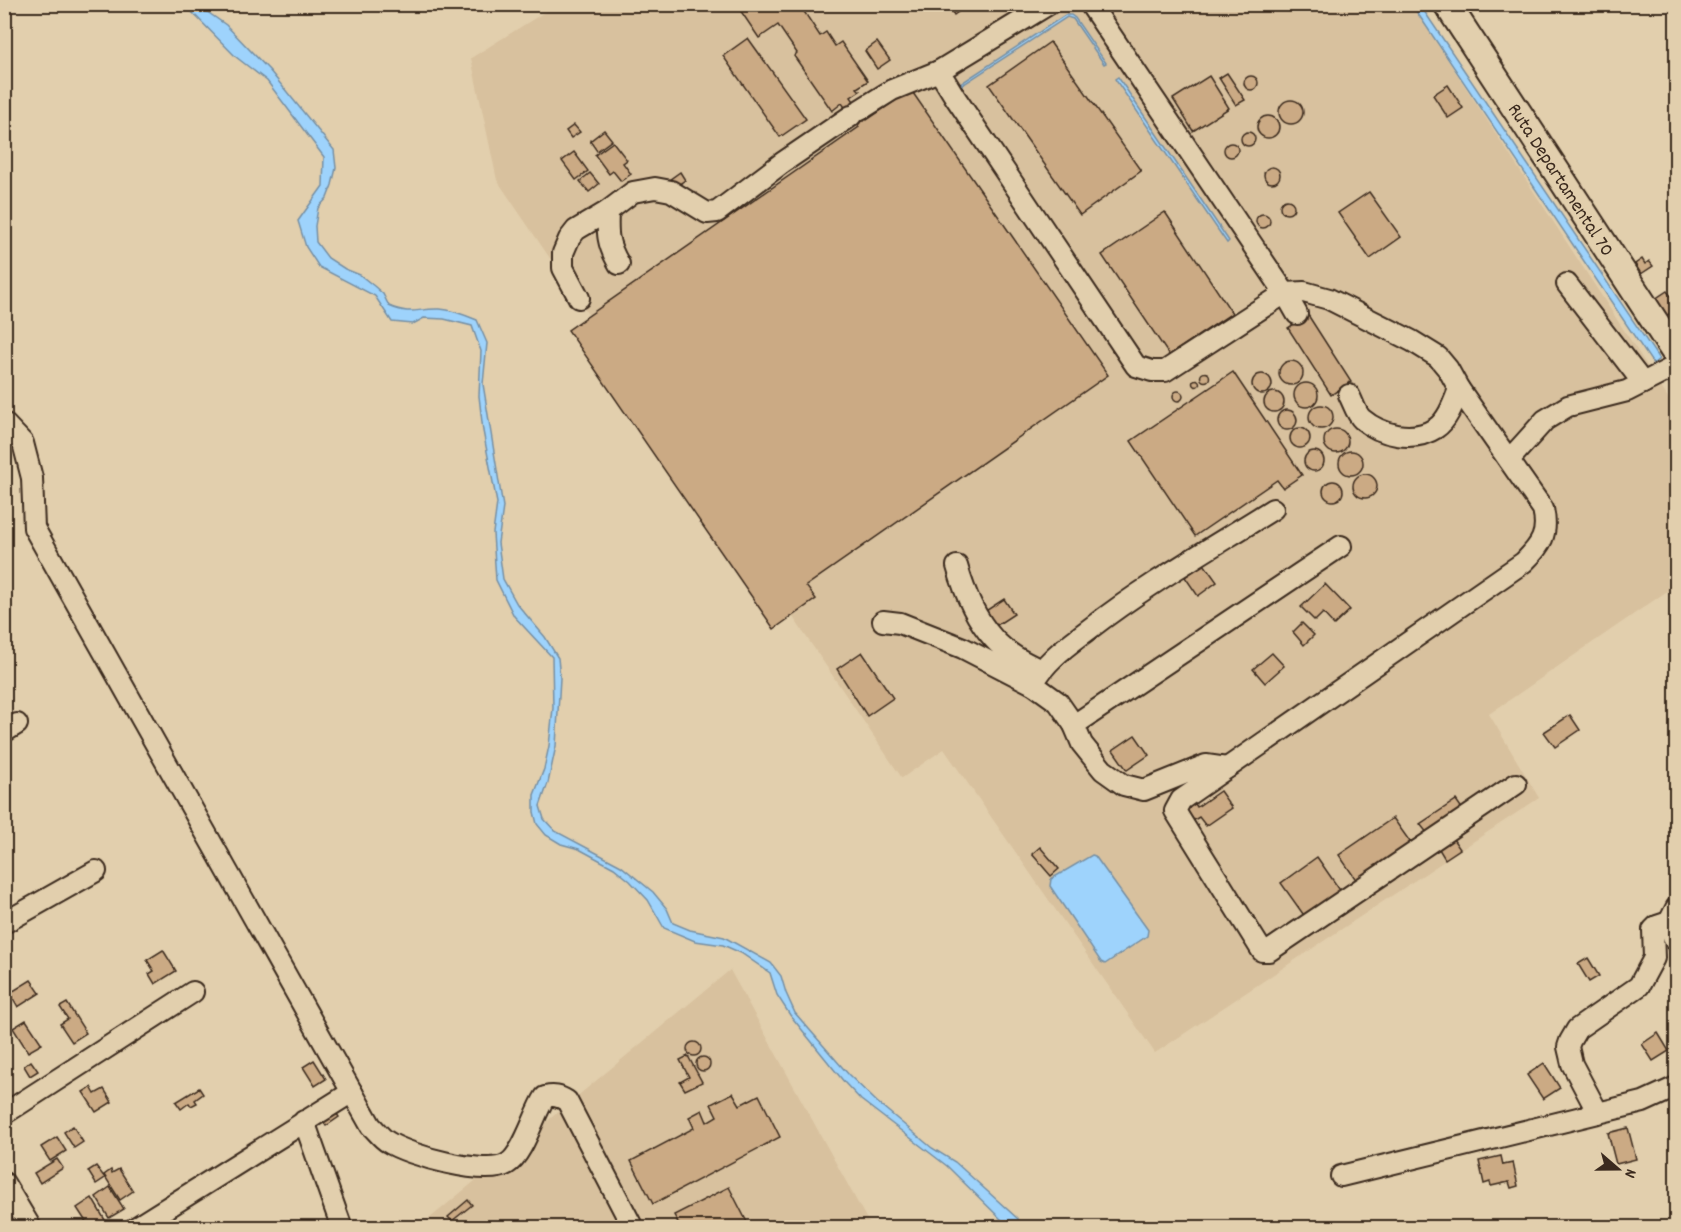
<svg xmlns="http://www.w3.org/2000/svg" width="1681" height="1232" viewBox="0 0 1681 1232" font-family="Dekko,sans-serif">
	<rect width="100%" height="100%" fill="#e2cfad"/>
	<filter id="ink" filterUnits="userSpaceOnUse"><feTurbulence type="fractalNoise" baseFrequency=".0167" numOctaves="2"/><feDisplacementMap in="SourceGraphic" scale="12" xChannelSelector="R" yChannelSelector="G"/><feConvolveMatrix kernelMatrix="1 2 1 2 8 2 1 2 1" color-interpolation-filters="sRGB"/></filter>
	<g filter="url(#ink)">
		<!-- built -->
		<g fill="#d8c19e">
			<path d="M 556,5 L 1412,5 L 1676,410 L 1676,585 L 1489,714 L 1539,798 L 1155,1053 L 944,749 L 902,778 L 497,180 L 471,58 Z"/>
			<path d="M 730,970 L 871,1227 L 418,1228 Z"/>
		</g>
		<!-- water -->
		<g fill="#9ed3fc" stroke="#768fa3" stroke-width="1.5">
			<path d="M 185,5 L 201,5 L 206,11 L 226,25 L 270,71 L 334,150 L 336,168 L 332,185 L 327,198 L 318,208 L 315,226 L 316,242 L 328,258 L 345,269 L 360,275 L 374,286 L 383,294 L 389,306 C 412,316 418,308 440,309 C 453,310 465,315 477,320 L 487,343 L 483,384 L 503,507 L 498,543 L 503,579 L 517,604 L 545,637 L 558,658 L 560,678 L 556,746 L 548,783 L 540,806 L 544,819 L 555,831 L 621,866 L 653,892 L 667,909 L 673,923 L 690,930 L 724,937 L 771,963 L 781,976 L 786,993 L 795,1013 L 849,1075 L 877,1102 L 932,1148 L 955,1162 L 1018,1219 L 1023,1227 L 1009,1227 L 947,1166 L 861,1100 L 845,1083 L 790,1015 L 777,995 L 770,973 L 741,953 L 723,945 L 695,941 L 664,928 L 648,900 L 630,881 L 614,868 L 579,849 L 561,844 L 546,835 L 537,824 L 534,812 L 534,795 L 544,769 L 549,746 L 553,708 L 552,657 L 514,616 L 496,580 L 493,533 L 497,503 L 483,431 L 479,396 L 481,351 L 472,326 L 444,319 L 424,318 L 413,324 L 392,322 L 375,296 L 319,267 L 306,247 L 298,221 L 323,186 L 324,157 L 267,81 L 236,57 Z"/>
			<path d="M 1412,5 L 1420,5 L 1659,359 L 1653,364 Z"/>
			<path d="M 1065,15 L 1071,15 L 1075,18 L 1106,63 L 1104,64 L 1073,19 L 1067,17 L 955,90 L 954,88 Z"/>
			<path d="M 1118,77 L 1229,241 L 1227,243 L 1115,79 Z"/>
			<path d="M 1092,855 L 1095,856 L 1148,930 L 1147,936 L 1105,964 L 1101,962 L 1050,886 L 1051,879 Z"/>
		</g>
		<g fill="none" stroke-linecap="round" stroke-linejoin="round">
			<!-- stream -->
			<path stroke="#768fa3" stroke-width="4.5" d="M 1671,384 L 1676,392"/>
		</g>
		<!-- building -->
		<g fill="#cbaa84" stroke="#3b2a1e" stroke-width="1.5">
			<path d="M 736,4 L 805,4 L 801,7 L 820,36 L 826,32 L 835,46 L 841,42 L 868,81 L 857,88 L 860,91 L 851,97 L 867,120 L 911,90 L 1108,375 L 806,586 L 816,599 L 774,629 L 568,330 L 859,127 L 842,103 L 832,111 L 794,56 L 797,53 L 778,25 L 759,38 Z"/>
			<path d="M 947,4 L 969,4 L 954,15 Z"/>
			<path d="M 748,38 L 806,119 L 780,137 L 723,56 Z"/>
			<path d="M 877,42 L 890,60 L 877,69 L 865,51 Z"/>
			<path d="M 1050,42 L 1141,171 L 1080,215 L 989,85 Z"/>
			<path d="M 1227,73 L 1245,100 L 1236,105 L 1219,78 Z"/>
			<circle cx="1251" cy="83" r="7"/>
			<path d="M 1209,76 L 1229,108 L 1193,131 L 1173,99 Z"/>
			<path d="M 1448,85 L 1463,108 L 1448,118 L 1433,95 Z"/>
			<circle cx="1291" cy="112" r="12"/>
			<circle cx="1268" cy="127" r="11"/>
			<path d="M 574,125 L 580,132 L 571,138 L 566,131 Z"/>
			<path d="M 604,130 L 612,140 L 597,151 L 590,141 Z"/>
			<circle cx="1248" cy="139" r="7"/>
			<path d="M 613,142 L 627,160 L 623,163 L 631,174 L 621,181 L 613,171 L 609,174 L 595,155 Z"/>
			<circle cx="1231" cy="150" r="7"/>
			<path d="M 574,152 L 588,171 L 576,180 L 562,161 Z"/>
			<circle cx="1272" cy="175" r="8"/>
			<path d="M 680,172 L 685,180 L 675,187 L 669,180 Z"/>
			<path d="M 590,173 L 599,184 L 589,192 L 580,181 Z"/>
			<path d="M 1369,192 L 1401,237 L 1370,259 L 1338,213 Z"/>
			<circle cx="1287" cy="207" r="7"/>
			<path d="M 1165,212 L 1232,313 L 1169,355 L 1102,255 Z"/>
			<circle cx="1263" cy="221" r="7"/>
			<path d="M 1642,259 L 1645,264 L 1649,261 L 1653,266 L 1641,274 L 1635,264 Z"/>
			<path d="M 1667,291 L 1673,299 L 1670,302 L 1675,310 L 1666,316 L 1655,299 Z"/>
			<path d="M 1308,315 L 1351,382 L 1331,395 L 1288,328 Z"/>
			<circle cx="1291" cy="373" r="12"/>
			<path d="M 1233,372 L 1302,475 L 1283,488 L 1277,480 L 1195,536 L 1131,441 Z"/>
			<circle cx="1205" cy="377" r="4.5"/>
			<circle cx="1262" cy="384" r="10"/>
			<circle cx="1196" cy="383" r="3.5"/>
			<circle cx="1306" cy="395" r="12"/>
			<circle cx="1178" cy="396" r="5"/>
			<circle cx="1274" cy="402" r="10"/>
			<circle cx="1321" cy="417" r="12"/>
			<circle cx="1287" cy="420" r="10"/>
			<circle cx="1300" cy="438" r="10"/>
			<circle cx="1336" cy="441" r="12"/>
			<circle cx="1314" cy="461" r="10"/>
			<circle cx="1351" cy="463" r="12"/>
			<circle cx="1365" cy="486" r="12"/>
			<circle cx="1333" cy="491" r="10"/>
			<path d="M 1204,564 L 1217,582 L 1198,596 L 1185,577 Z"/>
			<path d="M 1325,584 L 1350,610 L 1334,625 L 1323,613 L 1315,621 L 1301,607 Z"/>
			<path d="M 1004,599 L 1014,614 L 991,629 L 981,614 Z"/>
			<path d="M 1302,623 L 1314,635 L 1304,645 L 1293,632 Z"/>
			<path d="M 862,652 L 893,698 L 867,716 L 837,669 Z"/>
			<path d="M 1272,653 L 1284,666 L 1265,683 L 1253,669 Z"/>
			<path d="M 1570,715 L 1580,730 L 1555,747 L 1544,732 Z"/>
			<path d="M 1135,735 L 1149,755 L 1127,770 L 1113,750 Z"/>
			<path d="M 1220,791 L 1232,808 L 1206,826 L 1199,817 L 1191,822 L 1180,807 L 1192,799 L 1197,807 Z"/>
			<path d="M 1456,800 L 1463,810 L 1428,834 L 1420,824 Z"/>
			<path d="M 1393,818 L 1413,846 L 1359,884 L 1339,855 Z"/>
			<path d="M 1453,839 L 1460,849 L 1445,859 L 1439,849 Z"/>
			<path d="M 1040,847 L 1059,869 L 1051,876 L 1032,854 Z"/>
			<path d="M 1317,857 L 1344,896 L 1308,921 L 1281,883 Z"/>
			<path d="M 163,950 L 176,971 L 155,984 L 149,974 L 154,971 L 147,960 Z"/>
			<path d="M 1588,958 L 1599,976 L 1589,982 L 1578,964 Z"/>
			<path d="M 31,980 L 40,993 L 18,1007 L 10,993 Z"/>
			<path d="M 67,1003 L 86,1033 L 72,1042 L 60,1024 L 68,1019 L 60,1007 Z"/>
			<path d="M 26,1020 L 42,1044 L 28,1052 L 13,1028 Z"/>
			<path d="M 1658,1033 L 1669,1051 L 1653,1061 L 1642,1044 Z"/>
			<circle cx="694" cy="1049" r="7"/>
			<path d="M 688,1056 L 702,1082 L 685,1090 L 680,1082 L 689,1077 L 680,1060 Z"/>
			<circle cx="703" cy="1064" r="7"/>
			<path d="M 314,1060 L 326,1079 L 315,1086 L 303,1067 Z"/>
			<path d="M 31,1061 L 38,1071 L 30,1076 L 24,1066 Z"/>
			<path d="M 1544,1063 L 1560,1088 L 1543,1099 L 1527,1075 Z"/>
			<path d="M 91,1087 L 95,1094 L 104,1089 L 112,1102 L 96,1112 L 83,1092 Z"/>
			<path d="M 199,1088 L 203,1094 L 195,1100 L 197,1103 L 191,1106 L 189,1103 L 181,1109 L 176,1102 Z"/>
			<path d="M 733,1093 L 740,1105 L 759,1095 L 780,1137 L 653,1204 L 631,1161 L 694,1128 L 689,1117 L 702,1110 L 707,1122 L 717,1116 L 711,1104 Z"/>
			<path d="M 335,1111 L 339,1117 L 326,1126 L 322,1120 Z"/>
			<path d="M 73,1126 L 83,1142 L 74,1148 L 64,1132 Z"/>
			<path d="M 1628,1128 L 1636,1159 L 1616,1164 L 1608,1133 Z"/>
			<path d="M 57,1137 L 66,1151 L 50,1161 L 41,1147 Z"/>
			<path d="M 1501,1156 L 1503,1165 L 1513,1163 L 1518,1186 L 1511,1188 L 1509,1182 L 1491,1186 L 1490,1182 L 1484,1184 L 1479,1161 Z"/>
			<path d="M 57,1159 L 63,1168 L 40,1183 L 34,1173 Z"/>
			<path d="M 96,1166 L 105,1178 L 96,1184 L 88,1171 Z"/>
			<path d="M 119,1169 L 133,1191 L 120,1200 L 104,1175 L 111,1170 L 112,1173 Z"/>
			<path d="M 110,1187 L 124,1209 L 109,1218 L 96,1197 Z"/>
			<path d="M 729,1187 L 750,1228 L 681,1228 L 674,1215 Z"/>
			<path d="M 92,1198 L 105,1220 L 93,1228 L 90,1228 L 77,1208 Z"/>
			<path d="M 468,1200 L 472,1205 L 452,1221 L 448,1217 Z"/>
		</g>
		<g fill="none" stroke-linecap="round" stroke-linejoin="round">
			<defs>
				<g id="minor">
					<path d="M 1049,4 L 939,71 L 955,97 L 1136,366 L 1152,371 L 1165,371 L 1285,293 L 1304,292 L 1329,299 L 1412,341 L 1438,357 L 1448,369 L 1459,389 C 1454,402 1448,420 1436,428 C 1413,443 1381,435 1362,419 C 1356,414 1353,402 1349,395"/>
					<path d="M 1090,4 L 1285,293 L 1297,314"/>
					<path d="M 860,110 L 892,90 L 939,71"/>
					<path d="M 608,211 C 607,233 607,244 619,264"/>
					<path d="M 1567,284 L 1643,383"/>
					<path d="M 579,298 L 563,268 L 563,253 L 569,239 L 576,230 L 608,211 L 633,192 L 655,188 L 671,191 L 707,213 L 717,212 L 782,163 L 851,116"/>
					<path d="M 1459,389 L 1543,509 C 1549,534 1541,545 1524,562 L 1181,800 L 1175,811 L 1262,951 L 1269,951 L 1516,784"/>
					<path d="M 4,423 L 23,443 L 32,478 L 34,528 L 371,1126 C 377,1131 381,1138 388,1142 C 408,1155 486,1177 507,1164 C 523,1155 534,1114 545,1097 C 554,1095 559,1096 567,1101 L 633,1228"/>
					<path d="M 1509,460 L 1545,420 L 1568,406 L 1627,391 L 1676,366"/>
					<path d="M 957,566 C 964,591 976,619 993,638 C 1006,653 1024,662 1041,670"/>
					<path d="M 883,621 L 900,623 L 963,648 L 1033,684 L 1058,702 L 1074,725 L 1082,744 L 1103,770 L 1124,785 L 1144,790 L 1206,765 L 1227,768"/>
					<path d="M 1033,684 C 1046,660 1067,646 1088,630 C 1146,585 1211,548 1273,509"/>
					<path d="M 1074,725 L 1341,546"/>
					<path d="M 4,732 L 17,724"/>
					<path d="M 1676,908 L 1669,922 L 1673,936 L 1676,941"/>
					<path d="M 4,923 L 96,871"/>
					<path d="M 1598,1113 L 1572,1064 L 1568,1047 L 1570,1041 L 1577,1029 L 1639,986 L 1654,958 L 1653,930 L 1657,926 L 1669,922"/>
					<path d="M 4,1114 L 193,992"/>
					<path d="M 304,1121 L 342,1228"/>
					<path d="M 1341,1176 L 1643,1102 L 1676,1087"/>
					<path d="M 4,1183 L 31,1228"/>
					<path d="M 135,1228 L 352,1092"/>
				</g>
				<path id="major" d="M 1447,4 L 1676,354"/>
			</defs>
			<!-- minor casing -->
			<use href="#minor" stroke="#3b2a1e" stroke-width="24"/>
			<!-- major casing -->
			<use href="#major" stroke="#3b2a1e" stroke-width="30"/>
			<!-- minor -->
			<use href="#minor" stroke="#e2cfad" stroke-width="20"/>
			<!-- major -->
			<use href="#major" stroke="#e2cfad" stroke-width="26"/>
		</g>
	</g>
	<g text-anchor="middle" stroke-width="4.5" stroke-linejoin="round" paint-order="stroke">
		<!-- street labels -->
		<g font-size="20" fill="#3b2a1e" stroke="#e2cfad">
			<text transform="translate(1562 179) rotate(57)" y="7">Ruta Departamental 70</text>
		</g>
	</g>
	<!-- margin -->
	<rect width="1681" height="1232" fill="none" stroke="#e2cfad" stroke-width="24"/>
	<rect x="12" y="12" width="1657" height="1208" fill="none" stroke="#3b2a1e" stroke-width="2" filter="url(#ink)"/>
	<!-- north arrow -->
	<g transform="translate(1618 1169) rotate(110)" stroke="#e2cfad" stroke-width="4.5" paint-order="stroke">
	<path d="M0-4.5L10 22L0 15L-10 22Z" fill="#3b2a1e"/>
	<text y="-9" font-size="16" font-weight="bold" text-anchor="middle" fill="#3b2a1e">N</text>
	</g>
</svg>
